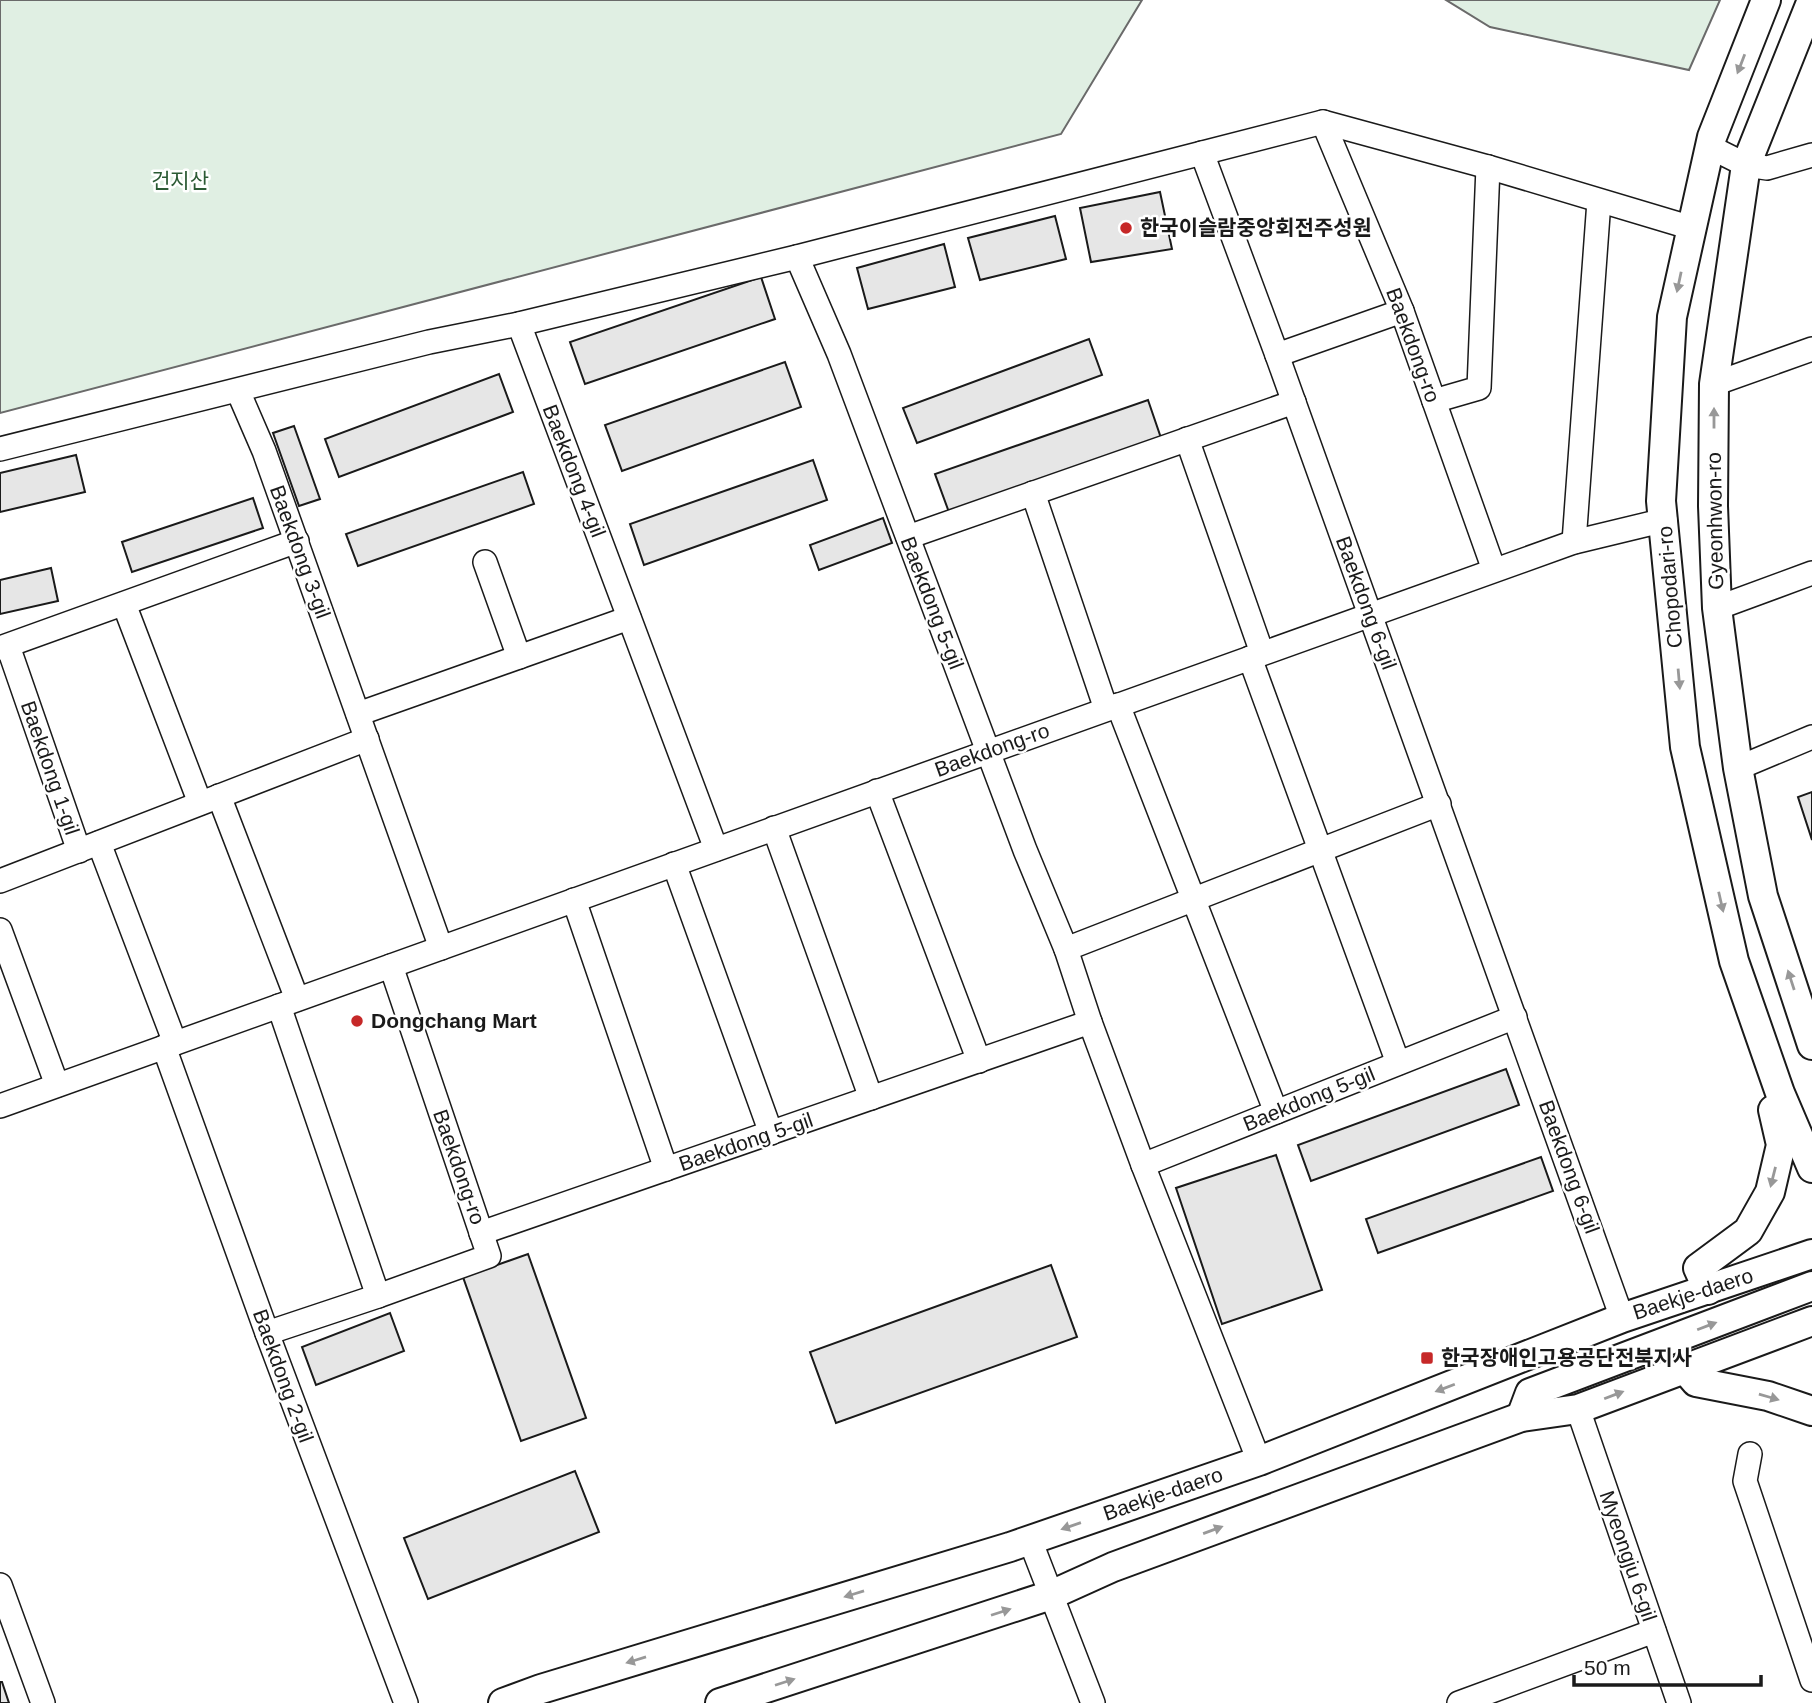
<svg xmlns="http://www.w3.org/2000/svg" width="1812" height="1703" viewBox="0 0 1812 1703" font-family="Helvetica,'Noto Sans KR',sans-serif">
	<rect width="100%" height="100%" fill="#fff"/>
	<!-- green -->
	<g fill="#e0efe3" stroke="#6a6a6a" stroke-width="2">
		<path d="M 0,0 L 1142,0 L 1061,134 L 0,413 Z"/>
		<path d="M 1446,0 L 1720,0 L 1689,70 L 1490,27 Z"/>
	</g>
	<!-- building -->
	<g fill="#e6e6e6" stroke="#1a1a1a" stroke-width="2">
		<path d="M 1160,192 L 1172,249 L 1091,262 L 1080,208 Z"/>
		<path d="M 1055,216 L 1066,259 L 980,280 L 968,238 Z"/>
		<path d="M 944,244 L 955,287 L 868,309 L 857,268 Z"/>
		<path d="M 761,277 L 775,319 L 585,384 L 570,342 Z"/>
		<path d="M 1089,339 L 1102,375 L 917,443 L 903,408 Z"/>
		<path d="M 785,362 L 801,407 L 622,471 L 605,425 Z"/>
		<path d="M 499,374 L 513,412 L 339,477 L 325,439 Z"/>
		<path d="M 1148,400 L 1162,441 L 950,515 L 935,474 Z"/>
		<path d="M 294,426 L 320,499 L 299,506 L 273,433 Z"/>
		<path d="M 76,455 L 85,492 L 0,512 L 0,473 Z"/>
		<path d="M 813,460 L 827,500 L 644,565 L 630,524 Z"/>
		<path d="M 523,472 L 534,504 L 358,566 L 346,534 Z"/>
		<path d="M 253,498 L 263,528 L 132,572 L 122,542 Z"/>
		<path d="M 883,518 L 892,543 L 819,570 L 810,545 Z"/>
		<path d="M 51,568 L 58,601 L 0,614 L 0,580 Z"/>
		<path d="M 1812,792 L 1812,840 L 1798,797 Z"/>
		<path d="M 1506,1069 L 1519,1105 L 1311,1181 L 1298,1145 Z"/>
		<path d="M 1276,1155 L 1322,1290 L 1222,1324 L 1176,1188 Z"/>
		<path d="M 1541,1157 L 1553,1191 L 1378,1253 L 1366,1219 Z"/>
		<path d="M 528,1254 L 586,1418 L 521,1441 L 463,1277 Z"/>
		<path d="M 1051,1265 L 1077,1337 L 836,1423 L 810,1352 Z"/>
		<path d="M 390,1313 L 404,1351 L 316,1385 L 302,1347 Z"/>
		<path d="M 575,1471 L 599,1532 L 428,1599 L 404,1538 Z"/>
		<path d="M 0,1682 L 2,1682 L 9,1703 L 0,1703 Z"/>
	</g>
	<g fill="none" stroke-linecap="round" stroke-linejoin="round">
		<defs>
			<g id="minor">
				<path d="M 1323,122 L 1402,311 L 1494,570"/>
				<path d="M 1710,147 L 1746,165 L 1767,168 L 1812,155"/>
				<path d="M 1202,153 L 1277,355 L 1622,1318"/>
				<path d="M 797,257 L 839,354 L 1025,850 L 1066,949 L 1090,1022 L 1143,1165 L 1259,1461"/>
				<path d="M 519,324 L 716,849"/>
				<path d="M 1277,355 L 1402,311"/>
				<path d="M 1714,384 L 1812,349"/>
				<path d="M 238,391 L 264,451 L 441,948"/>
				<path d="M 1434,401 L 1479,388 L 1488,167"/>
				<path d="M 1187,439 L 1262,653"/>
				<path d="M 0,449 L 429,342 L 519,324 L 797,257 L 1323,122 L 1488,167 L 1692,228"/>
				<path d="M 1033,493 L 1106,709"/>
				<path d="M 908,537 L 1294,402"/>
				<path d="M 1574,542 L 1599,201"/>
				<path d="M 485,562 L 519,657"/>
				<path d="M 124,604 L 200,803"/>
				<path d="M 1717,608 L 1812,573"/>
				<path d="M 8,646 L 79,851"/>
				<path d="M 0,648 L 297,541"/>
				<path d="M 1250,658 L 1398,1063"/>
				<path d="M 1118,705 L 1276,1112"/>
				<path d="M 358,714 L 629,618"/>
				<path d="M 1738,768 L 1812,737"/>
				<path d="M 877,791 L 979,1061"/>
				<path d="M 219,796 L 297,999"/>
				<path d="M 774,828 L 871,1098"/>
				<path d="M 99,843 L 175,1043"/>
				<path d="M 674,864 L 771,1133"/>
				<path d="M 0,881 L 367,739"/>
				<path d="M 574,900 L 666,1169"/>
				<path d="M 0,930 L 57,1085"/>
				<path d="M 1066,949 L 1439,804"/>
				<path d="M 164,1047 L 267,1333 L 406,1703"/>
				<path d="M 0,1106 L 1574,542 L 1665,520"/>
				<path d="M 1143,1165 L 1515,1017"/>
				<path d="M 481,1233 L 1090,1022"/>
				<path d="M 378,1296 L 489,1256 L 391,966"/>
				<path d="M 267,1333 L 378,1296 L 279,1006"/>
				<path d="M 1578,1409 L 1679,1703"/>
				<path d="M 1750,1454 L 1745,1481 L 1812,1680"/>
				<path d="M 1030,1540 L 1093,1703"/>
				<path d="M 0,1585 L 43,1703"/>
				<path d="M 1459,1703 L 1654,1631"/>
			</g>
			<g id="tertiary">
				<path d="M 1766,0 L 1712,137 L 1672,317 L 1661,501 L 1685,747 L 1734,961 L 1780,1093 L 1812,1168"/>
				<path d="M 1812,0 L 1746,165 L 1714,384 L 1713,506 L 1717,608 L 1738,768 L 1763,896 L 1812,1045"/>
				<path d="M 1708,1290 L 1698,1268 L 1748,1231 L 1770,1192 L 1781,1145 L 1773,1110"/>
				<path d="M 1684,1368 L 1696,1382 L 1768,1396 L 1812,1411"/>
				<path d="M 1521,1417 L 1530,1393 L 1812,1286"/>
				<path d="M 503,1703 L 541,1689 L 1010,1547 L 1259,1461 L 1622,1318 L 1812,1254"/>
				<path d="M 720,1703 L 1051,1595 L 1113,1567 L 1521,1417 L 1578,1409 L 1812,1321"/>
			</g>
		</defs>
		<!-- minor casing -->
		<use href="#minor" stroke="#1a1a1a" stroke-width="26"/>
		<!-- tertiary casing -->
		<use href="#tertiary" stroke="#1a1a1a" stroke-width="32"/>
		<!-- minor -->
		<use href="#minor" stroke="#fff" stroke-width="23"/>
		<!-- tertiary -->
		<use href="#tertiary" stroke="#fff" stroke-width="28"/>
	</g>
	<!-- one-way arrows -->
	<defs><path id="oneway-solid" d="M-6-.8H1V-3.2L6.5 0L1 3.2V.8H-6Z" transform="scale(1.75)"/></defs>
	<g fill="#989898">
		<use href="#oneway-solid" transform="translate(1741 64) rotate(111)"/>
		<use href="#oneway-solid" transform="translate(1679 282) rotate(102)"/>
		<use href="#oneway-solid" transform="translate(1714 418) rotate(-90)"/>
		<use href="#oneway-solid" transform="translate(1679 679) rotate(85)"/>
		<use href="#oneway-solid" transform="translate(1721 902) rotate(77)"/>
		<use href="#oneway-solid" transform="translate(1791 980) rotate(-108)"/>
		<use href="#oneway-solid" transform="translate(1773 1177) rotate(104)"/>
		<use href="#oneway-solid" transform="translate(1707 1326) rotate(-21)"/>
		<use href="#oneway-solid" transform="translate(1445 1388) rotate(159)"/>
		<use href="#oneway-solid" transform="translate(1614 1395) rotate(-21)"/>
		<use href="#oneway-solid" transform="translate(1769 1397) rotate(16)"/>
		<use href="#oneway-solid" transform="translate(1071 1526) rotate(161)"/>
		<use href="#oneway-solid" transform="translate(1213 1530) rotate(-20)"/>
		<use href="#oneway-solid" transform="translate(854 1594) rotate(163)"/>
		<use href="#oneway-solid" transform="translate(1001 1612) rotate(-18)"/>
		<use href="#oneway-solid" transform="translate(636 1660) rotate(163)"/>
		<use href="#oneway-solid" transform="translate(785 1682) rotate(-18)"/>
	</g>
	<!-- markers -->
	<g fill="#c62828" stroke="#fff" stroke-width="2.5">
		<circle cx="1126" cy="228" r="7"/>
		<circle cx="357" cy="1021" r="7"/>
		<rect x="1420" y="1351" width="14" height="14" rx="3.5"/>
	</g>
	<g text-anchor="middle" stroke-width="5" stroke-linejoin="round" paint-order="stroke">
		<!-- park labels -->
		<g font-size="21" fill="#2b5a34" stroke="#fff">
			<text x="180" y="188">건지산</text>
		</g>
		<!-- poi labels -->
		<g font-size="21" font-weight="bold" fill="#1a1a1a" stroke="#fff" text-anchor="start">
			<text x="1140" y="235">한국이슬람중앙회전주성원</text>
			<text x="371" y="1028">Dongchang Mart</text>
			<text x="1441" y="1365">한국장애인고용공단전북지사</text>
		</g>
		<!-- street labels -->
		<g font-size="21" fill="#1a1a1a" stroke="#fff">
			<text transform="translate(1413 345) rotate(70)" y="7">Baekdong-ro</text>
			<text transform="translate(574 471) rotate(69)" y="7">Baekdong 4-gil</text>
			<text transform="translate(1715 521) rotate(-91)" y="7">Gyeonhwon-ro</text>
			<text transform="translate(300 552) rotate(70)" y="7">Baekdong 3-gil</text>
			<text transform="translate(1670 587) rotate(-95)" y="7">Chopodari-ro</text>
			<text transform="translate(932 603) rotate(69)" y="7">Baekdong 5-gil</text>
			<text transform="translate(1366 603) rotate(70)" y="7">Baekdong 6-gil</text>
			<text transform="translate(992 750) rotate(-20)" y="7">Baekdong-ro</text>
			<text transform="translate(50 768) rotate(71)" y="7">Baekdong 1-gil</text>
			<text transform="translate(1309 1099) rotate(-22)" y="7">Baekdong 5-gil</text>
			<text transform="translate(746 1142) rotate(-19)" y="7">Baekdong 5-gil</text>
			<text transform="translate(459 1167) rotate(71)" y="7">Baekdong-ro</text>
			<text transform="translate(1569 1167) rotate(70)" y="7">Baekdong 6-gil</text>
			<text transform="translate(1693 1294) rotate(-18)" y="7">Baekje-daero</text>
			<text transform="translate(283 1376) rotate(70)" y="7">Baekdong 2-gil</text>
			<text transform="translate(1163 1494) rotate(-19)" y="7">Baekje-daero</text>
			<text transform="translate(1628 1556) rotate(71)" y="7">Myeongju 6-gil</text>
		</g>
	</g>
	<!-- scale -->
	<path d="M1574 1675v10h187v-10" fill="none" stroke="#1a1a1a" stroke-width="3.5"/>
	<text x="1584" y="1675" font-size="21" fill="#1a1a1a" stroke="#ffffff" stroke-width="5" paint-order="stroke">50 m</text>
</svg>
